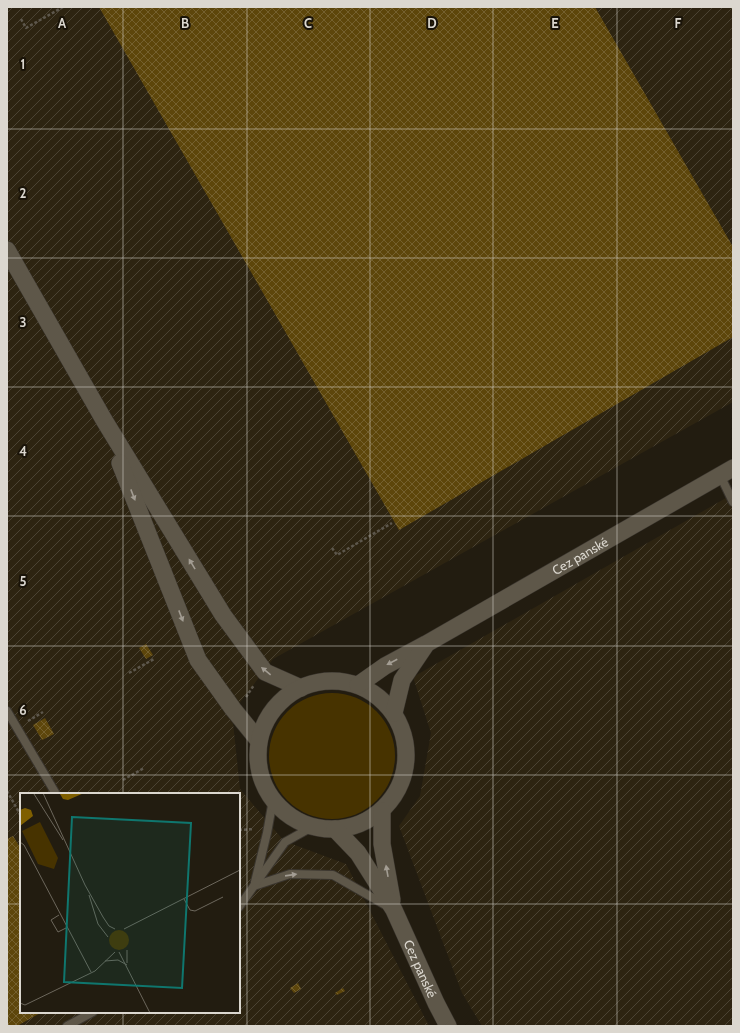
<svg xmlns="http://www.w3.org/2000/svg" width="740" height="1033" viewBox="0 0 740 1033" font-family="Cabin,sans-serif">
	<defs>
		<pattern id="industrial-furrows" width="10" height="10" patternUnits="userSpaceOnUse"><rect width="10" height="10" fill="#2d2411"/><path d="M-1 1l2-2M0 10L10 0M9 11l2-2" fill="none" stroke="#4b4333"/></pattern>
		<pattern id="building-cross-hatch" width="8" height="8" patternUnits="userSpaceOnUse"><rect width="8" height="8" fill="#5d460b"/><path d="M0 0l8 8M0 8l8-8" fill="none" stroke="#74602e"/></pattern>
	</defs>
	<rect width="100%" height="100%" fill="#221c10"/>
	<!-- industrial -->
	<g fill="url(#industrial-furrows)" fill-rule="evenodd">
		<path d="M 7,7 L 733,7 L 733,402 L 273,659 L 232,713 L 240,789 L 284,841 L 346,864 L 429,1026 L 7,1026 ZM 21,794 L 239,794 L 239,1012 L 21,1012 Z"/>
		<path d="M 733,494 L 733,1026 L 482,1026 L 462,993 L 399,826 L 420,796 L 431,733 L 413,677 Z"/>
	</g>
	<!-- grass -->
	<circle fill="#473300" cx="332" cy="756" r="63"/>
	<!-- building -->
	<g fill="url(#building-cross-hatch)">
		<path d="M 99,7 L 595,7 L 733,247 L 733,337 L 399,530 Z"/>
		<path d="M 146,644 L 153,655 L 146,659 L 139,648 Z"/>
		<path d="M 45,718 L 54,734 L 42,740 L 33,725 Z"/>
		<path d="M 13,836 L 21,849 L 21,1012 L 42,1012 L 17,1026 L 7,1026 L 7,839 Z"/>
		<path d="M 298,983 L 301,989 L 294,993 L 290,988 Z"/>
		<path d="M 343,988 L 345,991 L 337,995 L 335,993 Z"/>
	</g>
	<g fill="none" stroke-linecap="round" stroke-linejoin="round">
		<defs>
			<g id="service">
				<path d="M 720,475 L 733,502"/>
				<path d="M 7,711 L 56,794"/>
				<path d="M 255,882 L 267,833 L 273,800"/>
				<path d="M 254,886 L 290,874 L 333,875 L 387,906"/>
				<path d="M 239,907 L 285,842 L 312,827"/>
				<path d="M 67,1026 L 93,1012"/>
			</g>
			<g id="minor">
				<path d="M 7,250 L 104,420 L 223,615 L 265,672 L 301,688"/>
				<path d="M 120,463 L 198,660 L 233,709 L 259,741"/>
				<circle cx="332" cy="755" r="74"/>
				<path id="s1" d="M 358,685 L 385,666 L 426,644 L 733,468"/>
				<path d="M 394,713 L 402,680 L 425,646"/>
				<path d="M 382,811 L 382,844 L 392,900"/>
				<path id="s2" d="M 335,829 L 358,853 L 394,910 L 436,1003 L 448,1026"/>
			</g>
		</defs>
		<!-- service casing -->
		<use href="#service" stroke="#3a352e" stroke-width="10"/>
		<!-- minor casing -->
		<use href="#minor" stroke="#3a352e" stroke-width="18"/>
		<!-- path -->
		<g stroke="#5d574c" stroke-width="2.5" stroke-dasharray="3 2" stroke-linecap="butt">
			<path d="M 21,19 L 26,28 L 63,7"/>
			<path d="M 332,548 L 337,555 L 392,523"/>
			<path d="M 129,673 L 154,659"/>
			<path d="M 246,697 L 254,685"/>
			<path d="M 28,721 L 43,712"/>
			<path d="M 123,780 L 144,768"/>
			<path d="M 7,791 L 21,816"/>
			<path d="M 239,830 L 254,829"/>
		</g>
		<!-- service -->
		<use href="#service" stroke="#5e5749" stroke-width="8"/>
		<!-- minor -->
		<use href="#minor" stroke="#5e5749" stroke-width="17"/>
	</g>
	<!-- one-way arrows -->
	<defs><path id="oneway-solid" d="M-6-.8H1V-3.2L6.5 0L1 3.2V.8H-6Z"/></defs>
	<g fill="#a39d93">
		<use href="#oneway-solid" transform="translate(133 495) rotate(69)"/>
		<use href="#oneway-solid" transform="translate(192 564) rotate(-121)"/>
		<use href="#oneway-solid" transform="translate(181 616) rotate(69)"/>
		<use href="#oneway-solid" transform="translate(392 662) rotate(152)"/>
		<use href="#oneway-solid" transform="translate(266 671) rotate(-141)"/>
		<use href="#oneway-solid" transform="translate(387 871) rotate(-100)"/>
		<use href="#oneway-solid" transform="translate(291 875) rotate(-8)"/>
	</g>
	<!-- grid -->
	<path fill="none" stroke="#dbd7cf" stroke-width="1" stroke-opacity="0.55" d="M 123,7 L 123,794M 247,7 L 247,1026M 370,7 L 370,1026M 493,7 L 493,1026M 617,7 L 617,1026M 7,129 L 733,129M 7,258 L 733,258M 7,387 L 733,387M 7,516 L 733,516M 7,646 L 733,646M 7,775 L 733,775M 7,904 L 21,904M 239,904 L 733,904M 123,1012 L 123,1026"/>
	<g text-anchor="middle" stroke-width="4" stroke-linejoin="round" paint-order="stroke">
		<!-- street labels -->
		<g font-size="13" fill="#dbd7cf" stroke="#191308">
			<text dy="5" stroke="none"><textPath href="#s1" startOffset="257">Cez panské</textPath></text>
			<text dy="5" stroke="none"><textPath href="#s2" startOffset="165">Cez panské</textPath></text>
		</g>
	</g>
	<!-- overview -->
	<g transform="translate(20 793)">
		<rect width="220" height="220" fill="#221c10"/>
		<path d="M89 147a10 10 0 1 1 20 0a10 10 0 1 1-20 0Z" fill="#473300"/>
		<path d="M 20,29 L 38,65 L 34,76 L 18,71 L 2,38 Z" fill="#473300"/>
		<path d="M 64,0 L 48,7 L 43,6 L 40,1 ZM 5,15 L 11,17 L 13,23 L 0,33 L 0,17 Z" fill="#7f5f00"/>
		<path fill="none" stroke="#6c675c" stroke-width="1" d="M 23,0 L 65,92 L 83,124 L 89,133 L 95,136M 14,1 L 43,47M 0,49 L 4,52 L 71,179M 69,102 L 78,131 L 88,144M 164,106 L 170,117 L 175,118 L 203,104M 39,122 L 31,127 L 38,139 L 46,135M 104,136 L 220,77M 107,157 L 107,170M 99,159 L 130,220M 85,168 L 98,167 L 107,172M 0,210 L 5,212 L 75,178 L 95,159"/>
		<path fill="#0f766e" fill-opacity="0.15" stroke="#0f766e" stroke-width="2" d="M 52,24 L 171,30 L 162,195 L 44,189 Z"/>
		<rect width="220" height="220" fill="none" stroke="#dbd7cf" stroke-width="2"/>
	</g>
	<g font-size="13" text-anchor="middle" font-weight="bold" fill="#dbd7cf" stroke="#191308" stroke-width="4" stroke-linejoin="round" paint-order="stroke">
		<text x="62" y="28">A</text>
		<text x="185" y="28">B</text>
		<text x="308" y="28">C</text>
		<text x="432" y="28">D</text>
		<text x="555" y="28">E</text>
		<text x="678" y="28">F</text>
		<text x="23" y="69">1</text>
		<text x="23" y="198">2</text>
		<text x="23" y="327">3</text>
		<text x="23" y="456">4</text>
		<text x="23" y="586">5</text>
		<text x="23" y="715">6</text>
	</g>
	<!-- border -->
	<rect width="740" height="1033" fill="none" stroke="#dbd7cf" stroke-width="16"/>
</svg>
